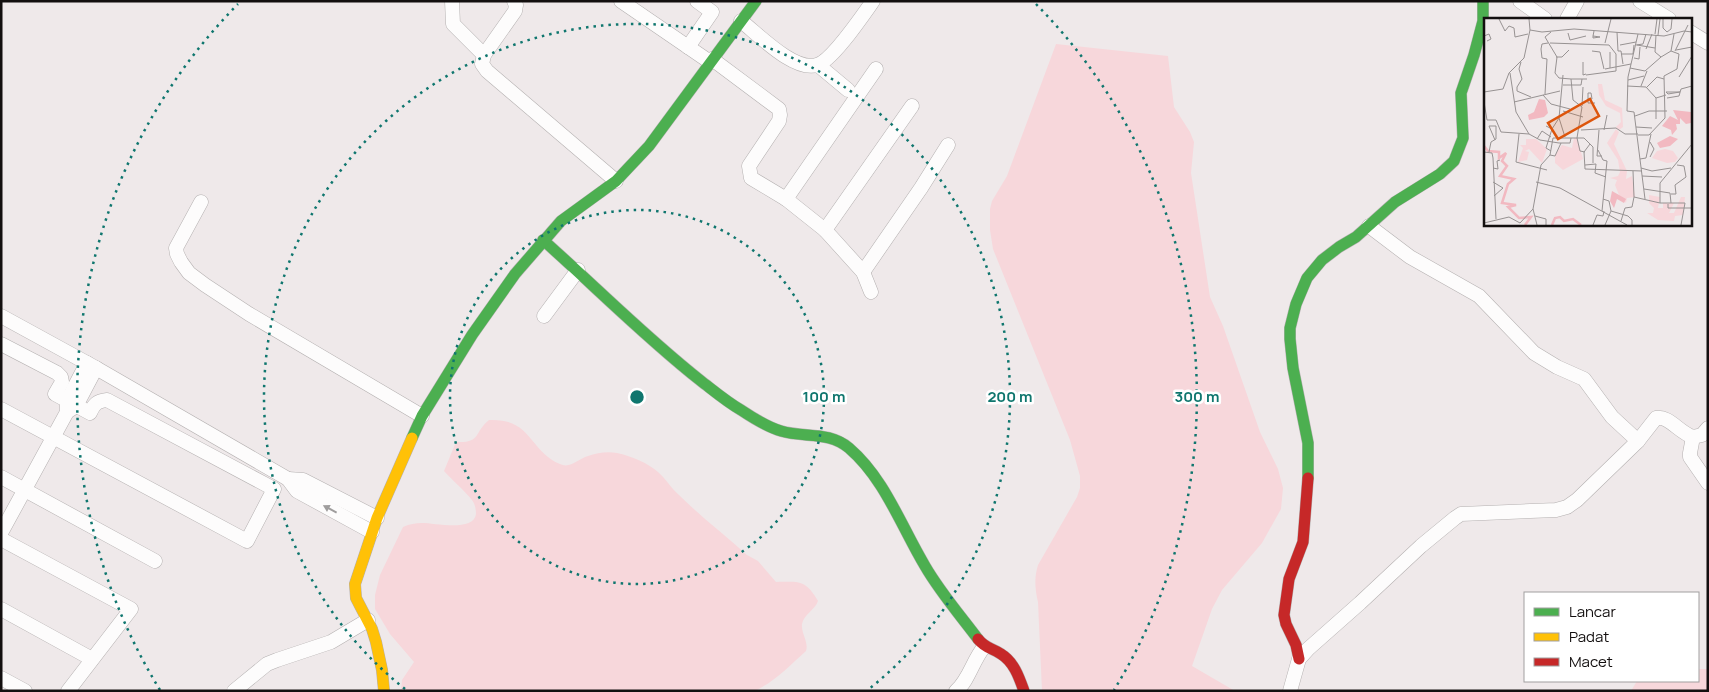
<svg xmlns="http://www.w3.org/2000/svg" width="1709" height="692" viewBox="0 0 1709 692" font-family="Manrope,sans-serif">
	<rect width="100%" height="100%" fill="#efe9ea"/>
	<!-- green -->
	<g fill="#f7d7db">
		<path d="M 1056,44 L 1168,56 L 1174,107 L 1190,132 L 1194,142 L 1191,173 L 1210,297 L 1223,326 L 1260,432 L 1278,469 L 1283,488 L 1281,509 L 1262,543 L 1222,590 L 1212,609 L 1192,666 L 1235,691 L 1042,691 L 1038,602 C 1035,589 1034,578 1038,565 L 1077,497 L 1080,488 L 1080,476 L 1070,440 L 993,249 L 990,230 L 990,209 L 992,201 L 1007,176 Z"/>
		<path d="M 489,420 C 532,418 529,451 560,464 C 570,469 578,459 588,456 C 597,453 607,451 617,453 C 631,456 648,463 658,472 C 666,479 671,488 679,495 C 700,516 725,535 747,555 L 758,561 L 776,582 C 799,582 805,579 818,601 C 815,610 804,614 802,624 C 801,634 809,642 806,651 C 789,666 775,682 754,691 L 401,691 L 402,680 L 414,662 L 390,634 L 375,609 L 375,595 L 380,575 L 403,527 C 410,524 415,523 422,523 C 435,523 474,532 476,514 C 476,509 475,504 472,500 C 464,490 453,481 444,471 L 456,442 C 482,443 473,433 489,420 Z"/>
		<path d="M 1698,669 L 1708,669 L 1708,691 L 1631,691 L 1637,681 L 1698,681 Z"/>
	</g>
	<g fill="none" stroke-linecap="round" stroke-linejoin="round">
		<defs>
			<g id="street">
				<path d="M 452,1 L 453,24 L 484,55"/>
				<path d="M 514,1 L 516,5 L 515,11 L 484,55 L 482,64 L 487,71 L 616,181"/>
				<path d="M 621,1 L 710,62"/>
				<path d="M 1520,1 L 1545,19"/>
				<path d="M 1640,1 L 1669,19"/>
				<path d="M 1567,19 L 1577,1"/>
				<path d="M 741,21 C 758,34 794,72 817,65 C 832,61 863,15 873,1"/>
				<path d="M 1690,32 L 1708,43"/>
				<path d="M 688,47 L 712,12 L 697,1"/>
				<path d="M 712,59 L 779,109 L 780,115 L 779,121 L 749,166 L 751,178 L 786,199 L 825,230 L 863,272 L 871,292"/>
				<path d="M 818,65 L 848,90"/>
				<path d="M 786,199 L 876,69"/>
				<path d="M 201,202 L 176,248 L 177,254 L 181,262 L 189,273 L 205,285 L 249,314 L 422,416"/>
				<path d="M 1369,226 L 1410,257 L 1479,296 L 1534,353 L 1557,367 L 1584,379 L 1612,417 L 1638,441"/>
				<path d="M 825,230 L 912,106"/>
				<path d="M 863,272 L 921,188 L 948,145"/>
				<path d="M 1,316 L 96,368 L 288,479 L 297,491 L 372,532"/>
				<path d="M 544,316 L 578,270"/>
				<path d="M 1,344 L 57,373 L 61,377 L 62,382 L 55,394 L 90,413 C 94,404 97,401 107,400 L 274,489 L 247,541 L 1,409"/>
				<path d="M 70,410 L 76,406 L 96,368"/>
				<path d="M 1708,428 L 1702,435 L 1693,437 L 1690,453 L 1690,457 L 1708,483"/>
				<path d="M 1,477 L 155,561"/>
				<path d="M 288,479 L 303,480 L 377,518"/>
				<path d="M 1,533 L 67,412 L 67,401 L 87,363"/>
				<path d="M 1,539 L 131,609 L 68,691"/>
				<path d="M 1,609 L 92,659"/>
				<path d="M 1,678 L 25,691"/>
				<path d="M 234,691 L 267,664 L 277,660 L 331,642 L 368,620"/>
				<path d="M 956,691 C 969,680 973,660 984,647"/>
				<path d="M 1290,691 L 1299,659 L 1308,649 L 1360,603 L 1421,546 L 1455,518 L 1461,514 L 1556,510 L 1567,507 L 1577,500 L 1638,441 L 1656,418 C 1670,416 1678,432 1693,437"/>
			</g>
			<g id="fast">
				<path d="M 543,240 C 596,287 645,337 701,381 C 714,391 727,402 741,410 C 753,418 767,427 781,431 C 805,438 829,431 849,448 C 885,479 901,526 925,566 C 940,592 960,615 978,639"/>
				<path d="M 412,438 L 422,416 L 472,335 L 515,274 L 561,221 L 616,181 L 649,146 L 756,1"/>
				<path d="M 1308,478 L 1308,443 L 1293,368 L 1290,339 L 1290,328 L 1296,304 L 1307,278 L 1322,260 L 1339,247 L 1356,237 L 1395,202 L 1440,174 L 1454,161 L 1463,138 L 1461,93 L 1474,55 L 1483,21 L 1483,1"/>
			</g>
			<path id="slow" d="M 384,691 L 382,670 L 376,642 L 372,629 L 356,598 L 355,584 L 377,518 L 412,438"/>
			<g id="jam">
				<path d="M 978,639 C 986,649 991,647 1001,654 C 1014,662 1019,677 1024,691"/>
				<path d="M 1299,659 L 1296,645 L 1286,624 L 1284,615 L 1289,579 L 1303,542 L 1308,478"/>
			</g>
		</defs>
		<!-- street casing -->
		<use href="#street" stroke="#b4b0b0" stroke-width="15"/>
		<!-- fast casing -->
		<use href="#fast" stroke="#b4b0b0" stroke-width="12"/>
		<!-- slow casing -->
		<use href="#slow" stroke="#b4b0b0" stroke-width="12"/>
		<!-- jam casing -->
		<use href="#jam" stroke="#b4b0b0" stroke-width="12"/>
		<!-- street -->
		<use href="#street" stroke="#fdfcfc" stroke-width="14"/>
		<!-- fast -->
		<use href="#fast" stroke="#4caf50" stroke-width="11"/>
		<!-- slow -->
		<use href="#slow" stroke="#ffc107" stroke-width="11"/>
		<!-- jam -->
		<use href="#jam" stroke="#c62828" stroke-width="11"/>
	</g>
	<!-- one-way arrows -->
	<defs><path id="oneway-solid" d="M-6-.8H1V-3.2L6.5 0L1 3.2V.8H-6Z" transform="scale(1.25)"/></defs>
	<use fill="#9f9d9d" href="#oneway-solid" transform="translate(330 509) rotate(-152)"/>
	<!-- distance rings -->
	<g fill="none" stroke="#0f766e" stroke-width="2.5" stroke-dasharray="2.5 5">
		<circle cx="637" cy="397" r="187"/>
		<path d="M405 689A373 373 0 1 1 869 689"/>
		<path d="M160 690A560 560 0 0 1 238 4M1036 4A560 560 0 0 1 1114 690"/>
	</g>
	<!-- overview -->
	<g transform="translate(1484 18)">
		<rect width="208" height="208" fill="#efe9ea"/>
		<path d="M 114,66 L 118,66 L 121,82 L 138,90 L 139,109 L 135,112 L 132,109 L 137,104 L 136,95 L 122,88 L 115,77 ZM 132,111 L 135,114 L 130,126 L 143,153 L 142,161 L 148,158 L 151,179 L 143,180 L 142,185 L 135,177 L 131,167 L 133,162 L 126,160 L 134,158 L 136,154 L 134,142 L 123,125 ZM 90,120 L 93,120 L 99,141 L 79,152 L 71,145 L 71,137 L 78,127 L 88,130 ZM 42,121 L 52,121 L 63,131 L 58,145 L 45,131 L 41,133 L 45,134 L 43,142 L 34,144 L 39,130 L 36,127 L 42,127 ZM 181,131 L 189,133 L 194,140 L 191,144 L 183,145 L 168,140 L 173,133 ZM 165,177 L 176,179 L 174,190 L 179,190 L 179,185 L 190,185 L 185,195 L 190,195 L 197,179 L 201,179 L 199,197 L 191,198 L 190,203 L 174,202 L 163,195 L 169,195 L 170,190 L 165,185 Z" fill="#f7d7db"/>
		<path d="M 55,81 L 61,82 L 64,95 L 60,99 L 45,102 L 44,97 L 50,94 ZM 189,92 L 207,94 L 207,105 L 202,106 L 196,100 L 196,106 L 192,106 L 193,111 L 188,117 L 187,112 L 178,108 L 186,98 L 194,102 ZM 186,118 L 194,121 L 186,128 L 176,130 L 173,125 ZM 128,173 L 142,181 L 140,185 L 133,181 L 130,190 L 126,183 Z" fill="#f2b9c1"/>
		<path fill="none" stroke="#f2b9c1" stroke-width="2.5" d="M 0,128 L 4,133 L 15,134 L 15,140 L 22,135 L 18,143 L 23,148 L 16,158 L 30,161 L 24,166 L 18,185 L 32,187 L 24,189 L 35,200 L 47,199 L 41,207M 68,207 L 71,200 L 76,199 L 80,203 L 89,201 L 97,207"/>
		<path fill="none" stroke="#979292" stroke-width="1" d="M 15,1 L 21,13 L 25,8 L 30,10 L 31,19 L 44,16M 45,1 L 46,12 L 58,14 L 90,11 L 180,18 L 200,13 L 208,14M 179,1 L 179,10 L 183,14 L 187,11 L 188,1M 133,14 L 134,33 L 137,33 L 139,46M 84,15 L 86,22 L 102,18M 154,16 L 144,59 L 143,93 L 150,94 L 161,181M 171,16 L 173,1M 172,17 L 171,34 L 177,39 L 187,33M 174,17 L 176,1M 0,18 L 5,16 L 7,21 L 3,23M 109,18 L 116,19 L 109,20 L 109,18 L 110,13M 66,25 L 125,27 L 132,36 L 132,53 L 102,57M 121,25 L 127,1M 136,27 L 152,24M 152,27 L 159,26 L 162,16M 153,27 L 171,30M 162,31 L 168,16M 192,32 L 208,29M 108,33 L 116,34 L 120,51M 191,33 L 204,7M 126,34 L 126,50M 137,36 L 149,36 L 150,27M 72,39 L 78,39 L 85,32M 150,40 L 155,41 L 156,29M 99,44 L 99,57 L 102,56M 146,50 L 161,53 L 177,39M 121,51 L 147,46M 26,55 L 32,94 L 45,116M 195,59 L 208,38M 87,61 L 103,61M 144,62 L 160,58M 79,67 L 97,67 L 98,61M 143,68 L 162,69 L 172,80 L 182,77M 157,68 L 163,53M 33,69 L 38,61 L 35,51 L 37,44M 33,69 L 33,73 L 47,79M 163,69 L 173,59 L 180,61M 0,74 L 19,71 L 25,55 L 40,40 L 46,12M 182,74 L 196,74 L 184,76 ZM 61,76 L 63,41 L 58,40 L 57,31 L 58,26 L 64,25M 59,77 L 67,86 L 86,91M 172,80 L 172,101M 183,80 L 195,78 L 197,71 L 208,68M 104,81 L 108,81 L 107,75 L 104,75 L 104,85 L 111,85M 0,84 L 3,102 L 12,102 L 17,114 L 45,116 L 56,122 L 75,125 L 86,125 L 87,120 L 93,120 L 98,89 L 89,82 L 87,61 L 75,60 L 71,55 L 73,39 L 61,19 L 67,14M 30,84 L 76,73M 98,88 L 99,69M 79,93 L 99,99M 151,98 L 165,93 L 183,93M 75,100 L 81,119M 62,108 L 68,111 L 62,130 L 67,133M 152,109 L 168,110M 68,111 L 75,100 L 79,57M 97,112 L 132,110 L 141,116 L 154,116M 115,112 L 113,138 L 118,138M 120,112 L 123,97M 35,116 L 32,144 L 63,152M 154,117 L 165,117 L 181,100 L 180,58 L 193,51 L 195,36 L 187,33 L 190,16M 53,121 L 58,113 L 67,119M 11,122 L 5,108 L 12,108M 166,124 L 170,131 L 166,139M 106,126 L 100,134 L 101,151 L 158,153M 109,129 L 109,145M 114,132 L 119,142 L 123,143 L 118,193M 0,134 L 8,135 L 9,140 L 12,201M 5,134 L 7,124 L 12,121 L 12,108M 101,134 L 96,133 L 93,120 L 100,120 L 109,129M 66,137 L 71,138 L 77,125M 156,141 L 162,140 L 167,116M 101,147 L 112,146 L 111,155 L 122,159M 9,150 L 14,151 L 13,143 L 16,142M 157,150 L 168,153 L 187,150M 158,158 L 178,159M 9,164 L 19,170 L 10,178M 52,164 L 76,170 L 143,207M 160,171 L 186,175 L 187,185M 187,176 L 192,176 L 191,167 L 202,159 L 200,148 L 193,147M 150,179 L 176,185M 119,181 L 125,183 L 127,193M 184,186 L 184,190 L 208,190M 51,198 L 62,201 L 62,207M 137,203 L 141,190 L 148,189 L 150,179 L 149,153M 0,205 L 25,199 L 36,205M 36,205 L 49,191M 53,207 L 49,191 L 57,147 L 66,137 L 69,120 L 87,120M 109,207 L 113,197 L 119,198 L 120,193M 121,207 L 127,193 L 144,198 L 148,202 L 148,207M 197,207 L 201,185 L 176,185 L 176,165 L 208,126"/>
		<path fill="#dd550c" fill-opacity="0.15" stroke="#dd550c" stroke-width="2.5" d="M 106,81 L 115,98 L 74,121 L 64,105 Z"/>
		<rect width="208" height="208" fill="none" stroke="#130f0f" stroke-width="2.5"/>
	</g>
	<circle cx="637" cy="397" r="8" fill="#0f766e" stroke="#fff" stroke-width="2.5"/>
	<g font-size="15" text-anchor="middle" font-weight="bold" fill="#0f766e" stroke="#fff" stroke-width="5" stroke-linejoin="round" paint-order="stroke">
		<text x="824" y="402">100 m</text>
		<text x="1010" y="402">200 m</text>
		<text x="1197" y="402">300 m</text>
	</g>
	<!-- border -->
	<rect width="1709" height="692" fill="none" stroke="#130f0f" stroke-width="5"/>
	<!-- legend -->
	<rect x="1524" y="592" width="175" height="90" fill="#ffffff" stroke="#a19f9f"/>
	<rect x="1534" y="608" width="25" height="8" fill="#4caf50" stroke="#a19f9f"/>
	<text x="1569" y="617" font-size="15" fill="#130f0f">Lancar</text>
	<rect x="1534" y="633" width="25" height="8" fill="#ffc107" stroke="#a19f9f"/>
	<text x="1569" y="642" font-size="15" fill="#130f0f">Padat</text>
	<rect x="1534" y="658" width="25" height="8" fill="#c62828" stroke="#a19f9f"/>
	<text x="1569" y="667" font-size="15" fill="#130f0f">Macet</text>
</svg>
